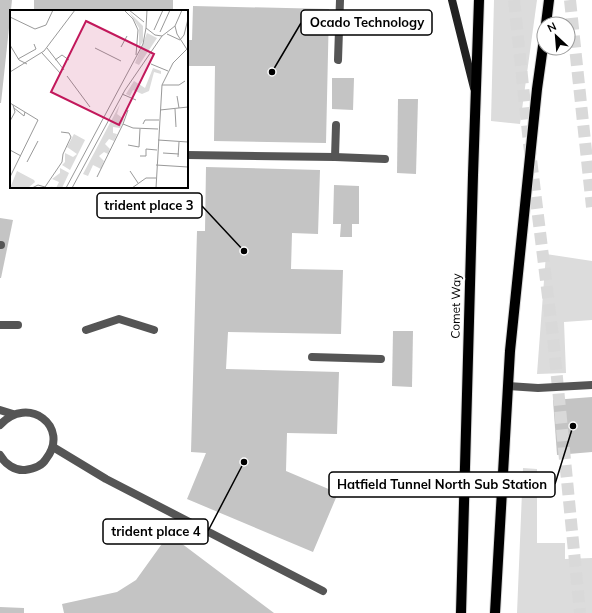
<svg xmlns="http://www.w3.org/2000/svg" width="592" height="613" viewBox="0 0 592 613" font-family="Mulish,sans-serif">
	<rect width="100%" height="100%" fill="#fff"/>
	<!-- green -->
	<g fill="#dcdcdc">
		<path d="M 494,0 L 537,0 L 520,124 L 491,121 Z"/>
		<path d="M 546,254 L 592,261 L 592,320 L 564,322 L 566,373 L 537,374 Z"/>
		<path d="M 523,468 L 537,469 L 537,543 L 565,543 L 565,559 L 592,558 L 592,613 L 517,613 Z"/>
	</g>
	<!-- building -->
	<g fill="#c4c4c4">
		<path d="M 0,0 L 12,0 L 1,103 L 0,103 Z"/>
		<rect x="34" y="0" width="139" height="11"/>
		<path d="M 193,6 L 329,9 L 326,143 L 214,141 L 215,66 L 187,66 L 187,40 L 192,40 Z"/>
		<path d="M 332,78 L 354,78 L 353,110 L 332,109 Z"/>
		<path d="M 398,99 L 418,99 L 416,174 L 397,173 Z"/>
		<path d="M 206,167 L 320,170 L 318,234 L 292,233 L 291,269 L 343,270 L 341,334 L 228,332 L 226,369 L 339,372 L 337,434 L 287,433 L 286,471 L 338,493 L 313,552 L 187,499 L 206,453 L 191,452 L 197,231 L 205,231 Z"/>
		<path d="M 334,185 L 359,186 L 359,224 L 352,224 L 352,237 L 340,237 L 341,224 L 333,224 Z"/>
		<path d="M 0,218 L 13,220 L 1,278 L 0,278 Z"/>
		<path d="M 393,331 L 413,331 L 412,387 L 392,386 Z"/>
		<path d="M 592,397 L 592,452 L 557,455 L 553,400 Z"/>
		<path d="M 169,534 L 274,613 L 64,613 L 62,604 L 117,592 L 136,580 Z"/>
		<path d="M 0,607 L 24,608 L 24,613 L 0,613 Z"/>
	</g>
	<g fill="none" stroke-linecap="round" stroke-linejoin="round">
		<!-- highway-tunnel -->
		<g stroke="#d9d9d9" stroke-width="12" stroke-dasharray="12 6" stroke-linecap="butt">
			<path d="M 514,0 L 529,143 L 553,337 L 580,613"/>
			<path d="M 570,0 L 592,207"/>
		</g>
		<defs>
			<g id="primary">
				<path d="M 546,24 L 549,0"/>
				<path d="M 461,613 L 473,175 L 479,0"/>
				<path d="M 495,613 L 510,351 L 537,89 L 544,39"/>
			</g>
		</defs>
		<!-- primary casing -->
		<use href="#primary" stroke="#dbdbdb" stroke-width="12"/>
		<!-- lane -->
		<g stroke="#555" stroke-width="8">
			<path d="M 338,60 L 340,0"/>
			<path d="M 187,155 L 335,157 L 385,159"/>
			<path d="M 335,157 L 336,125"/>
			<path d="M 0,245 L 1,245"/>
			<path d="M 0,325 L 18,325"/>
			<path d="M 86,330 L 119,319 L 154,330"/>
			<path d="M 312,357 L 381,359"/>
			<path d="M 508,386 L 538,388 L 592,385"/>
			<path d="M 0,410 L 13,414"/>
			<path d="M 53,447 L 106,479 L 323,591"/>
		</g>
		<!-- street -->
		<path stroke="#555" stroke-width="8" d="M 0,425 C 28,394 71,427 46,459 C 42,466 33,469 25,470 C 15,471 5,464 0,455"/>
		<!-- secondary -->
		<path stroke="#222" stroke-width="8" d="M 452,0 L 474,88"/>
		<!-- primary -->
		<use href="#primary" stroke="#000" stroke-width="10"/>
	</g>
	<g text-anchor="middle" stroke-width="4" stroke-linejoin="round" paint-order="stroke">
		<!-- street labels -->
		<g font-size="12" fill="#000" stroke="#fff">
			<text transform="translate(456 306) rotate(-89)" y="4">Comet Way</text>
		</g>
	</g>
	<!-- overview -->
	<g transform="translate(10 10)">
		<rect width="178" height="178" fill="#fff"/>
		<path d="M 119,2 L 133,16 L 133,31 L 129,38 L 129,18 ZM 137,23 L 147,28 L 129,55 L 125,53 ZM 143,58 L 151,61 L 151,64 L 144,62 L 139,81 L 132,84 L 123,80 L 120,86 L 116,84 L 124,71 L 135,78 ZM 110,94 L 107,104 L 114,109 L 110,118 L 103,117 L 103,123 L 107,124 L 104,131 L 99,129 L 95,134 L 100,139 L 98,144 L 94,142 L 89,146 L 94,151 L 91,159 L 83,155 L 78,166 L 73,164 ZM 64,124 L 75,130 L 60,160 L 52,155 L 55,152 L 55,143 L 63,147 L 67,144 L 57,137 ZM 50,158 L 59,163 L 52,178 L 44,178 L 40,176 L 46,178 L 49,172 L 42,169 L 50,163 ZM 7,161 L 24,170 L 25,172 L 18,178 L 0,178 Z" fill="#dcdcdc"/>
		<path fill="none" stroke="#999" stroke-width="1" d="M 114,0 L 123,9 L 128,20 L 126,45M 119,0 L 134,12M 137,0 L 136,18 L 145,25 L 152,26 L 165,16 L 172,0M 0,7 L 25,19 L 36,15 L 43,0M 165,16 L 167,24 L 178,41M 144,20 L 153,0M 150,22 L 160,0M 157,24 L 170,30M 170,30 L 174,25 L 178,9M 0,35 L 9,50 L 17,54M 111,37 L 117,26M 37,38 L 54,60M 85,38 L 111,51M 32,43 L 50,63M 8,49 L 26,39 L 24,34M 45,50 L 52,45 L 59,50M 141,54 L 158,61M 0,62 L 34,41 L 65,0M 57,66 L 80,97M 152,75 L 169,75 L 175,71M 112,84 L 126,90M 167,86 L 169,98M 0,93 L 28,110 L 0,167M 4,98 L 14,106 L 15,102M 165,99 L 166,117M 150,100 L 178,97M 0,111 L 5,102 L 3,95M 113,114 L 118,100M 133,114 L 135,110 L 149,110M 148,130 L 178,132M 118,135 L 129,137 L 130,119M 0,140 L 11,146M 153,143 L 169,144M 130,146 L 136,146 L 136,139 L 147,140M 168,147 L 169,132M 17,152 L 28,131M 146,155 L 178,157M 120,161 L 128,173M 87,167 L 113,114 L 123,118 L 148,119M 35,177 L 52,152 L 53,144 L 61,127 L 59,123 L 51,122M 22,178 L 28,175 L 35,177M 56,178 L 133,34 L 136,18M 62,178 L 115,80 L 152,26M 122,178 L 136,168 L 146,168M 146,178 L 152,75 L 163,53 L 177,39"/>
		<path fill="#c2185b" fill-opacity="0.15" stroke="#c2185b" stroke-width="2" d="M 76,11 L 144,44 L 109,115 L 41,82 Z"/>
		<rect width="178" height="178" fill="none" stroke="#000" stroke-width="2"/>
	</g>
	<!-- callouts -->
	<path fill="none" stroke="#000" stroke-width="1.5" d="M272 72L301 23M244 251L202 206M573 426L555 484M244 462L208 531"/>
	<g fill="#000" stroke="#fff" stroke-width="1.5">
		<circle cx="272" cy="72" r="4"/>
		<circle cx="244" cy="251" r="4"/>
		<circle cx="573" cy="426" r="4"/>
		<circle cx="244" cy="462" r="4"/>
	</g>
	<g fill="#fff" stroke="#000" stroke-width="1.5">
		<rect x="301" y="10" width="131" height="25" rx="4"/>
		<rect x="97" y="193" width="105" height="25" rx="4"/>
		<rect x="329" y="472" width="226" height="25" rx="4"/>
		<rect x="103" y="519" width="105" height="25" rx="4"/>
	</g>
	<g font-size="13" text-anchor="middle" font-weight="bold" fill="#000">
		<text x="367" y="27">Ocado Technology</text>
		<text x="149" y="210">trident place 3</text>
		<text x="442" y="489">Hatfield Tunnel North Sub Station</text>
		<text x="156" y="536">trident place 4</text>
	</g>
	<!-- north arrow -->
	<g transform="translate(556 36) rotate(334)"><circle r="19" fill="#ffffff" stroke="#999999"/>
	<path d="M0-3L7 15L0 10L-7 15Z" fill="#000000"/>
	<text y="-6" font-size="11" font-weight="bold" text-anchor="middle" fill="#000000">N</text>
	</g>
</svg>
